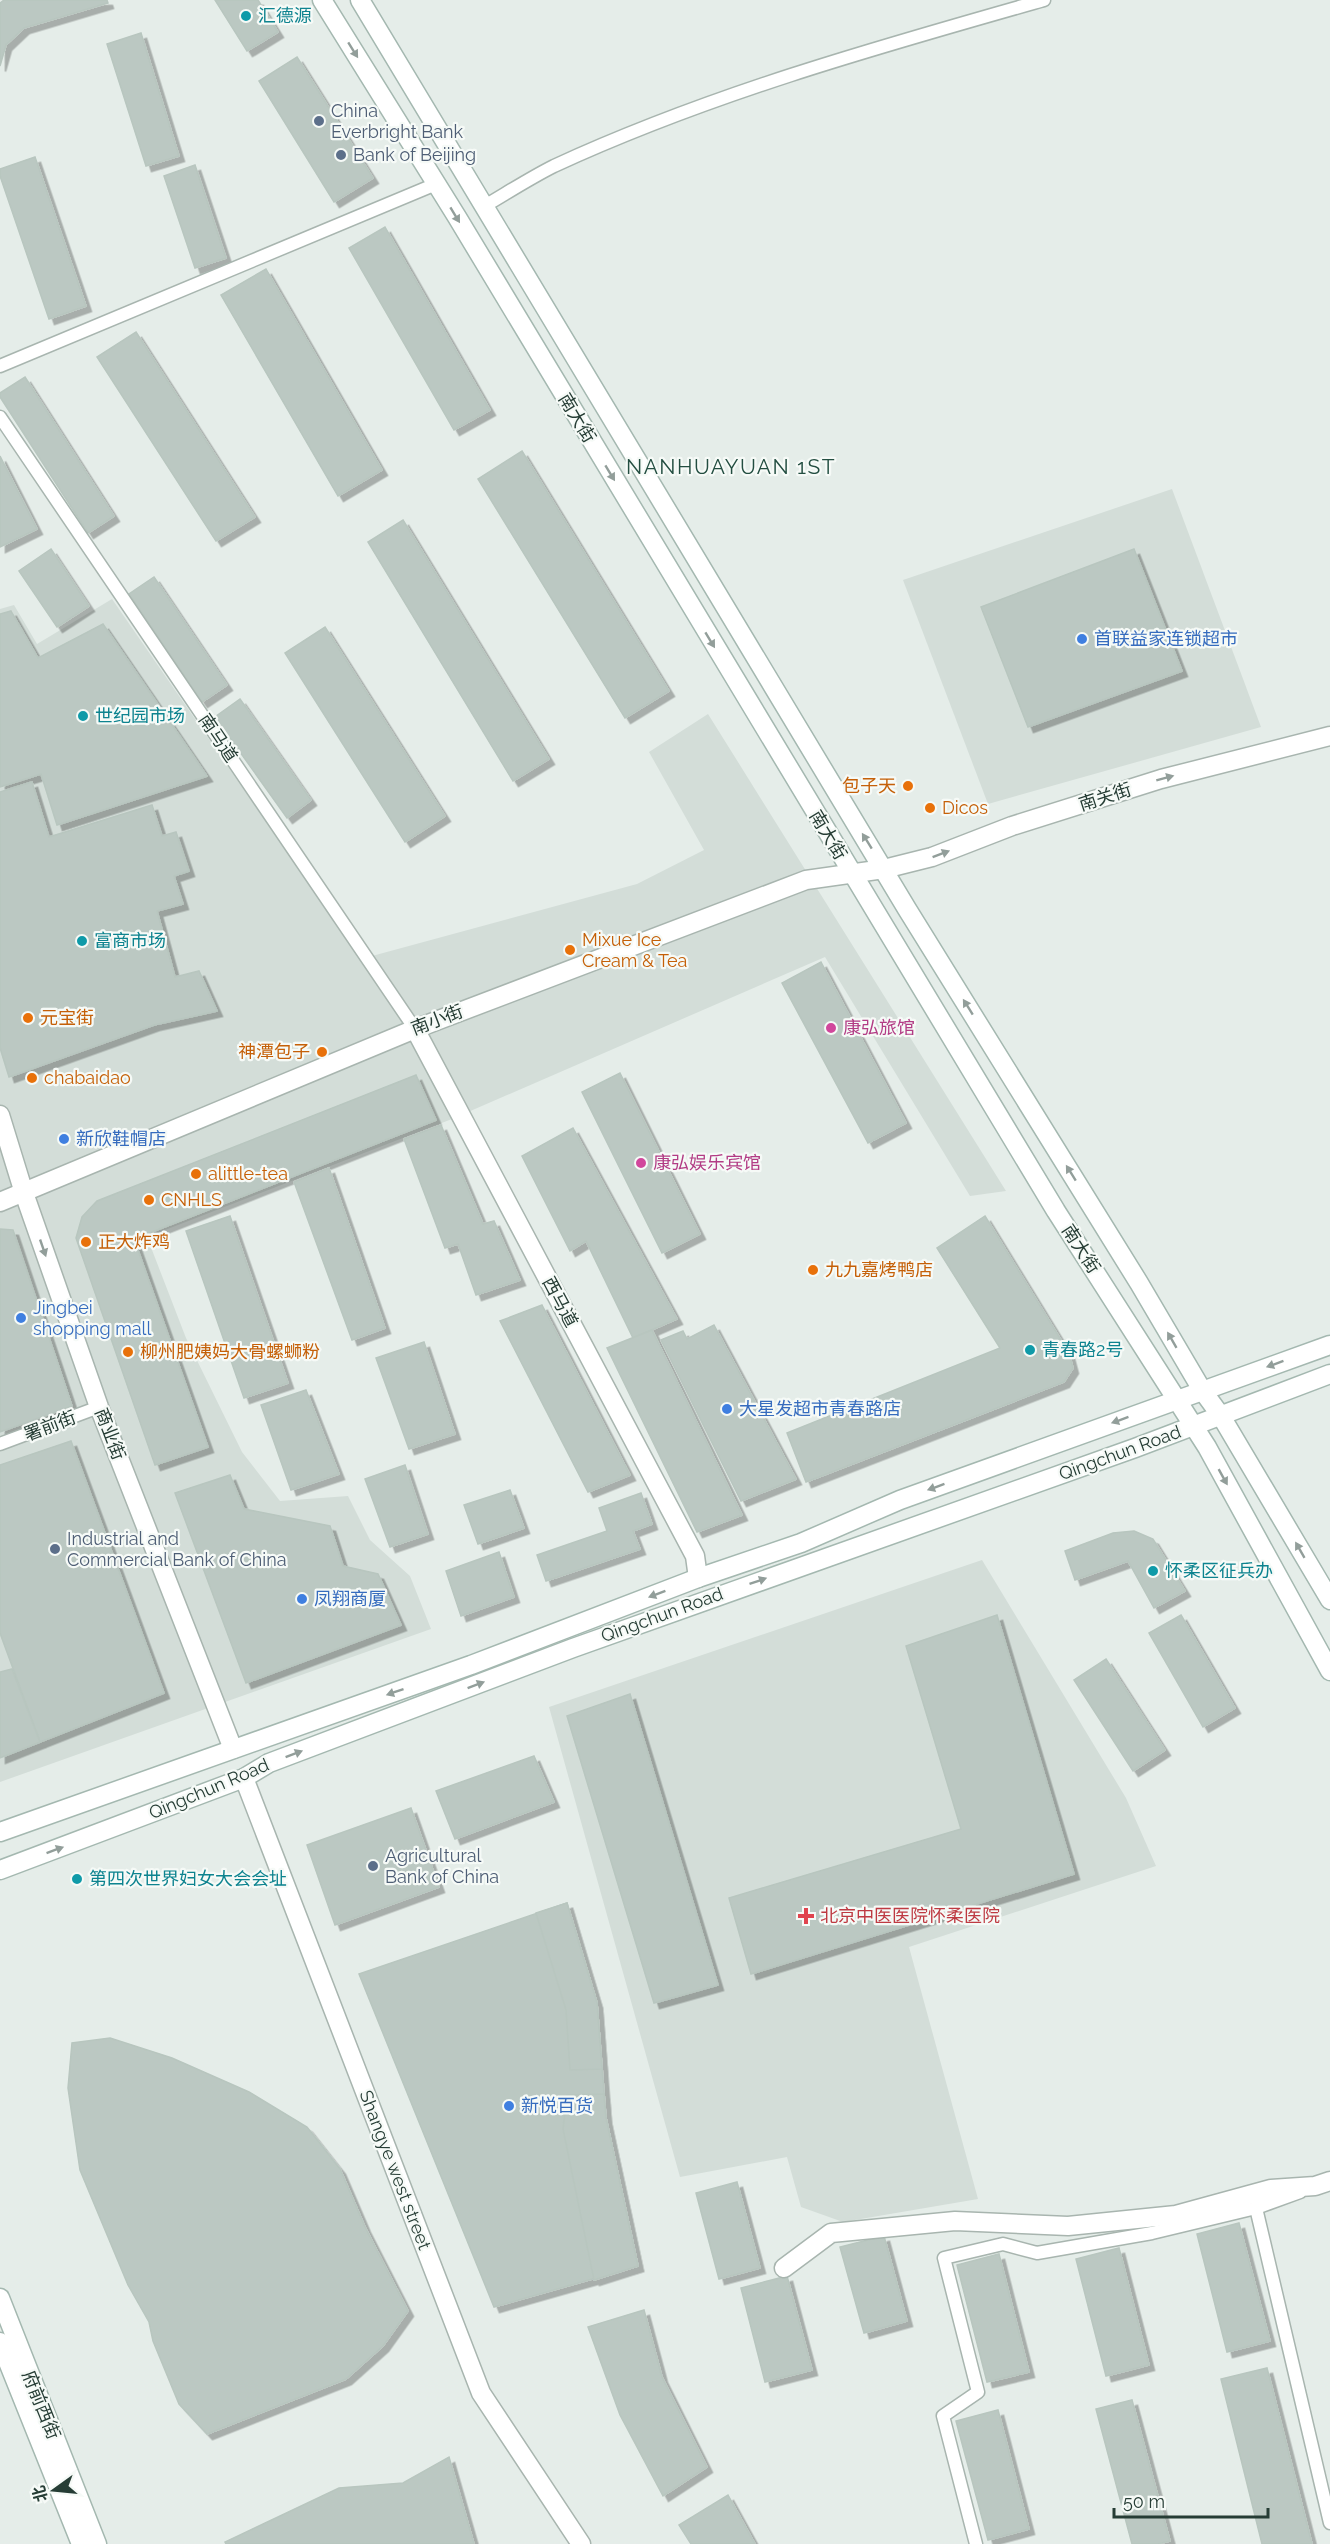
<svg xmlns="http://www.w3.org/2000/svg" width="1330" height="2544" viewBox="0 0 1330 2544" font-family="Raleway,'Noto Sans SC',sans-serif">
	<defs>
		<filter id="shadow"><feDropShadow dx="5.5" dy="5.5" stdDeviation="0" flood-color="#0004"/></filter>
	</defs>
	<rect width="100%" height="100%" fill="#e5ede9"/>
	<!-- built -->
	<g fill="#d3ddd8">
		<path d="M 1172,489 L 1261,727 L 988,804 L 903,580 Z"/>
		<path d="M 112,599 L 361,959 L 637,884 L 704,850 L 649,752 L 708,714 L 1006,1191 L 970,1196 L 825,957 L 452,1119 L 147,1237 L 186,1338 L 242,1452 L 280,1501 L 348,1496 L 370,1540 L 410,1576 L 431,1629 L 0,1782 L 0,609 L 14,605 L 37,644 Z"/>
		<path d="M 982,1560 L 1126,1798 L 1156,1866 L 909,1947 L 978,2199 L 843,2222 L 801,2207 L 787,2157 L 680,2177 L 549,1707 Z"/>
	</g>
	<!-- building -->
	<g fill="#bbc8c2" stroke="#b8c6bf" stroke-width="1.5" filter="url(#shadow)">
		<path d="M 4,0 L 107,0 L 108,3 L 24,28 L 6,45 L 0,66 L 0,3 Z"/>
		<path d="M 215,0 L 258,0 L 278,32 L 247,51 Z"/>
		<path d="M 141,33 L 179,156 L 146,166 L 107,44 Z"/>
		<path d="M 297,57 L 373,178 L 334,202 L 259,81 Z"/>
		<path d="M 35,157 L 86,306 L 49,319 L 0,176 L 0,169 Z"/>
		<path d="M 195,165 L 226,258 L 195,268 L 164,176 Z"/>
		<path d="M 385,227 L 490,410 L 454,430 L 349,248 Z"/>
		<path d="M 266,269 L 382,470 L 338,496 L 221,295 Z"/>
		<path d="M 136,332 L 255,517 L 216,541 L 97,357 Z"/>
		<path d="M 25,377 L 114,516 L 88,533 L 0,397 L 0,393 Z"/>
		<path d="M 522,451 L 669,691 L 625,718 L 478,479 Z"/>
		<path d="M 0,456 L 37,529 L 0,547 Z"/>
		<path d="M 403,520 L 549,759 L 513,781 L 368,542 Z"/>
		<path d="M 51,549 L 89,606 L 57,627 L 19,571 Z"/>
		<path d="M 1134,549 L 1182,671 L 1028,727 L 981,607 Z"/>
		<path d="M 154,577 L 227,685 L 202,702 L 129,594 Z"/>
		<path d="M 11,611 L 38,658 L 103,624 L 207,776 L 57,825 L 41,774 L 0,787 L 0,614 Z"/>
		<path d="M 325,627 L 445,816 L 405,842 L 285,653 Z"/>
		<path d="M 240,699 L 311,800 L 287,818 L 215,717 Z"/>
		<path d="M 32,782 L 49,837 L 152,805 L 162,836 L 176,832 L 189,871 L 174,876 L 183,904 L 157,911 L 175,977 L 199,971 L 217,1011 L 154,1025 L 9,1077 L 0,1048 L 0,792 Z"/>
		<path d="M 821,962 L 906,1123 L 868,1143 L 782,983 Z"/>
		<path d="M 620,1073 L 700,1234 L 662,1253 L 582,1092 Z"/>
		<path d="M 416,1075 L 436,1120 L 134,1239 L 208,1447 L 155,1465 L 76,1238 L 82,1217 L 97,1201 Z"/>
		<path d="M 441,1125 L 483,1224 L 494,1221 L 520,1280 L 476,1295 L 458,1244 L 445,1248 L 404,1139 Z"/>
		<path d="M 573,1128 L 677,1319 L 633,1338 L 586,1241 L 570,1251 L 522,1156 Z"/>
		<path d="M 329,1168 L 385,1328 L 352,1340 L 294,1182 Z"/>
		<path d="M 230,1216 L 288,1383 L 244,1398 L 186,1231 Z"/>
		<path d="M 985,1216 L 1069,1353 L 1073,1368 L 1064,1382 L 806,1482 L 787,1433 L 1000,1348 L 937,1248 Z"/>
		<path d="M 0,1229 L 13,1230 L 72,1406 L 0,1432 Z"/>
		<path d="M 542,1305 L 630,1475 L 588,1492 L 500,1321 Z"/>
		<path d="M 714,1325 L 796,1479 L 741,1501 L 661,1340 L 683,1331 L 687,1339 Z"/>
		<path d="M 652,1330 L 742,1515 L 697,1532 L 607,1348 Z"/>
		<path d="M 424,1342 L 455,1434 L 409,1449 L 376,1358 Z"/>
		<path d="M 306,1390 L 339,1474 L 291,1490 L 261,1405 Z"/>
		<path d="M 71,1441 L 164,1693 L 40,1742 L 0,1633 L 0,1465 Z"/>
		<path d="M 405,1465 L 428,1534 L 390,1547 L 365,1479 Z"/>
		<path d="M 230,1475 L 244,1509 L 330,1526 L 343,1566 L 378,1574 L 401,1625 L 246,1683 L 175,1493 Z"/>
		<path d="M 510,1490 L 524,1528 L 478,1544 L 464,1505 Z"/>
		<path d="M 641,1493 L 652,1524 L 633,1531 L 640,1549 L 546,1581 L 537,1555 L 607,1531 L 599,1508 Z"/>
		<path d="M 1134,1531 L 1153,1539 L 1185,1591 L 1154,1608 L 1128,1561 L 1075,1580 L 1065,1551 L 1113,1533 Z"/>
		<path d="M 499,1552 L 514,1597 L 461,1616 L 446,1571 Z"/>
		<path d="M 997,1615 L 1074,1874 L 751,1974 L 729,1898 L 961,1829 L 906,1646 Z"/>
		<path d="M 1181,1615 L 1235,1708 L 1203,1727 L 1149,1633 Z"/>
		<path d="M 1106,1659 L 1165,1750 L 1133,1771 L 1074,1680 Z"/>
		<path d="M 12,1669 L 40,1742 L 0,1758 L 0,1672 Z"/>
		<path d="M 630,1694 L 718,1985 L 654,2003 L 567,1716 Z"/>
		<path d="M 534,1756 L 554,1802 L 455,1839 L 436,1791 Z"/>
		<path d="M 411,1808 L 439,1887 L 335,1925 L 307,1845 Z"/>
		<path d="M 567,1903 L 597,2003 L 606,2118 L 638,2266 L 494,2307 L 359,1974 Z"/>
		<path d="M 567,1903 L 597,2003 L 602,2069 L 570,2070 L 566,2010 L 536,1913 Z"/>
		<path d="M 110,2038 L 172,2058 L 249,2092 L 307,2127 L 340,2169 L 365,2227 L 408,2311 L 383,2346 L 346,2379 L 207,2434 L 179,2404 L 153,2341 L 149,2322 L 128,2285 L 80,2170 L 68,2088 L 72,2043 Z"/>
		<path d="M 604,2094 L 606,2118 L 638,2266 L 594,2280 L 563,2129 L 567,2095 Z"/>
		<path d="M 737,2182 L 760,2268 L 719,2279 L 696,2193 Z"/>
		<path d="M 1239,2223 L 1270,2341 L 1227,2352 L 1197,2234 Z"/>
		<path d="M 884,2236 L 907,2321 L 864,2333 L 840,2247 Z"/>
		<path d="M 1119,2248 L 1149,2365 L 1106,2376 L 1076,2259 Z"/>
		<path d="M 999,2254 L 1029,2372 L 987,2382 L 957,2265 Z"/>
		<path d="M 787,2276 L 812,2370 L 765,2382 L 741,2288 Z"/>
		<path d="M 644,2310 L 662,2377 L 707,2467 L 663,2496 L 620,2415 L 588,2327 Z"/>
		<path d="M 1267,2368 L 1312,2544 L 1262,2544 L 1221,2379 Z"/>
		<path d="M 1132,2400 L 1170,2541 L 1158,2544 L 1132,2544 L 1096,2409 Z"/>
		<path d="M 998,2410 L 1029,2529 L 988,2540 L 956,2421 Z"/>
		<path d="M 449,2457 L 474,2544 L 226,2544 L 225,2542 L 339,2488 L 403,2483 Z"/>
		<path d="M 728,2495 L 755,2544 L 691,2544 L 679,2525 Z"/>
	</g>
	<g fill="none" stroke-linecap="round" stroke-linejoin="round">
		<defs>
			<g id="lane">
				<path d="M 483,207 C 507,193 530,178 554,166 C 710,94 878,47 1044,0"/>
				<path d="M 0,366 L 436,184"/>
				<path d="M 0,417 L 415,1029"/>
				<path d="M 0,1444 L 99,1407"/>
				<path d="M 1256,2208 L 1330,2523"/>
				<path d="M 976,2544 L 943,2416 L 978,2392 L 944,2258 L 1003,2244 L 1037,2253 L 1152,2233 L 1256,2208 L 1300,2192"/>
			</g>
			<g id="street">
				<path d="M 415,1029 L 695,1556 L 698,1578"/>
				<path d="M 0,1115 L 24,1193 L 99,1407 L 233,1749"/>
				<path d="M 0,1202 L 415,1029 L 806,880 L 884,869 L 932,857 L 1012,826 L 1161,779 L 1330,736"/>
				<path d="M 244,1778 L 481,2393 L 581,2544"/>
				<path d="M 784,2268 L 831,2233 L 955,2221 L 1068,2226 L 1176,2215 L 1271,2189 L 1315,2186 L 1330,2181"/>
			</g>
			<g id="secondary">
				<path d="M 322,0 L 457,217 L 1056,1211 L 1207,1447 L 1330,1671"/>
				<path d="M 360,0 L 907,909 L 1139,1283 L 1202,1390 L 1221,1416 L 1330,1600"/>
				<path d="M 0,1832 L 471,1665 L 698,1578 L 801,1543 L 900,1500 L 1330,1345"/>
				<path d="M 0,1870 L 244,1778 L 269,1763 L 573,1648 L 1135,1448 L 1330,1374"/>
				<path d="M 0,2298 L 97,2544"/>
				<path d="M 0,2342 L 81,2544"/>
			</g>
		</defs>
		<!-- lane casing -->
		<use href="#lane" stroke="#a8b5af" stroke-width="15"/>
		<!-- street casing -->
		<use href="#street" stroke="#a8b5af" stroke-width="21"/>
		<!-- secondary casing -->
		<use href="#secondary" stroke="#a4b8b0" stroke-width="21"/>
		<!-- lane -->
		<use href="#lane" stroke="#fff" stroke-width="12"/>
		<!-- street -->
		<use href="#street" stroke="#fff" stroke-width="18"/>
		<!-- secondary -->
		<use href="#secondary" stroke="#fff" stroke-width="18"/>
	</g>
	<!-- one-way arrows -->
	<defs><path id="oneway-solid" d="M-6-.8H1V-3.2L6.5 0L1 3.2V.8H-6Z" transform="scale(1.5)"/></defs>
	<g fill="#929e9a">
		<use href="#oneway-solid" transform="translate(353 50) rotate(58)"/>
		<use href="#oneway-solid" transform="translate(455 215) rotate(59)"/>
		<use href="#oneway-solid" transform="translate(610 473) rotate(59)"/>
		<use href="#oneway-solid" transform="translate(710 640) rotate(59)"/>
		<use href="#oneway-solid" transform="translate(1165 778) rotate(-15)"/>
		<use href="#oneway-solid" transform="translate(867 841) rotate(-122)"/>
		<use href="#oneway-solid" transform="translate(941 854) rotate(-21)"/>
		<use href="#oneway-solid" transform="translate(968 1007) rotate(-122)"/>
		<use href="#oneway-solid" transform="translate(1071 1173) rotate(-122)"/>
		<use href="#oneway-solid" transform="translate(43 1248) rotate(71)"/>
		<use href="#oneway-solid" transform="translate(1172 1340) rotate(-120)"/>
		<use href="#oneway-solid" transform="translate(1275 1364) rotate(160)"/>
		<use href="#oneway-solid" transform="translate(1120 1420) rotate(160)"/>
		<use href="#oneway-solid" transform="translate(1223 1477) rotate(61)"/>
		<use href="#oneway-solid" transform="translate(936 1487) rotate(160)"/>
		<use href="#oneway-solid" transform="translate(1300 1550) rotate(-120)"/>
		<use href="#oneway-solid" transform="translate(758 1581) rotate(-19)"/>
		<use href="#oneway-solid" transform="translate(657 1594) rotate(159)"/>
		<use href="#oneway-solid" transform="translate(476 1685) rotate(-21)"/>
		<use href="#oneway-solid" transform="translate(395 1692) rotate(161)"/>
		<use href="#oneway-solid" transform="translate(294 1754) rotate(-21)"/>
		<use href="#oneway-solid" transform="translate(55 1850) rotate(-20)"/>
	</g>
	<!-- markers -->
	<g fill="#0f9aa8" stroke="#f6faf7" stroke-width="2">
		<circle cx="246" cy="16" r="6"/>
		<circle cx="83" cy="716" r="6"/>
		<circle cx="82" cy="941" r="6"/>
		<circle cx="1030" cy="1350" r="6"/>
		<circle cx="1153" cy="1571" r="6"/>
		<circle cx="77" cy="1879" r="6"/>
	</g>
	<g fill="#5c6f8a" stroke="#f6faf7" stroke-width="2">
		<circle cx="319" cy="121" r="6"/>
		<circle cx="341" cy="155" r="6"/>
		<circle cx="55" cy="1549" r="6"/>
		<circle cx="373" cy="1866" r="6"/>
	</g>
	<g fill="#3f7fe0" stroke="#f6faf7" stroke-width="2">
		<circle cx="1082" cy="639" r="6"/>
		<circle cx="64" cy="1139" r="6"/>
		<circle cx="21" cy="1318" r="6"/>
		<circle cx="727" cy="1409" r="6"/>
		<circle cx="302" cy="1599" r="6"/>
		<circle cx="509" cy="2106" r="6"/>
	</g>
	<g fill="#e8710a" stroke="#f6faf7" stroke-width="2">
		<circle cx="908" cy="786" r="6"/>
		<circle cx="930" cy="808" r="6"/>
		<circle cx="570" cy="950" r="6"/>
		<circle cx="28" cy="1018" r="6"/>
		<circle cx="322" cy="1052" r="6"/>
		<circle cx="32" cy="1078" r="6"/>
		<circle cx="196" cy="1174" r="6"/>
		<circle cx="149" cy="1200" r="6"/>
		<circle cx="86" cy="1242" r="6"/>
		<circle cx="813" cy="1270" r="6"/>
		<circle cx="128" cy="1352" r="6"/>
	</g>
	<g fill="#d1479c" stroke="#f6faf7" stroke-width="2">
		<circle cx="831" cy="1028" r="6"/>
		<circle cx="641" cy="1163" r="6"/>
	</g>
	<path fill="#e0444e" stroke="#f6faf7" stroke-width="2" d="M803 1907h6v6h6v6h-6v6h-6v-6h-6v-6h6z"/>
	<g text-anchor="middle" stroke-width="4.5" stroke-linejoin="round" paint-order="stroke">
		<!-- culture labels -->
		<g font-size="18" fill="#0d838f" stroke="#f6faf7" text-anchor="start">
			<text x="258" y="22">汇德源</text>
			<text x="95" y="722">世纪园市场</text>
			<text x="94" y="947">富商市场</text>
			<text x="1042" y="1356">青春路2号</text>
			<text x="1165" y="1577">怀柔区征兵办</text>
			<text x="89" y="1885">第四次世界妇女大会会址</text>
		</g>
		<!-- service labels -->
		<g font-size="18" fill="#4e5e75" stroke="#f6faf7" text-anchor="start">
			<text x="331" y="117">China<tspan x="331" dy="21">Everbright Bank</tspan></text>
			<text x="353" y="161">Bank of Beijing</text>
			<text x="67" y="1545">Industrial and<tspan x="67" dy="21">Commercial Bank of China</tspan></text>
			<text x="385" y="1862">Agricultural<tspan x="385" dy="21">Bank of China</tspan></text>
		</g>
		<!-- street labels -->
		<g font-size="18" fill="#263d35" stroke="#f6faf7">
			<text transform="translate(577 418) rotate(59)" y="6">南大街</text>
			<text transform="translate(218 738) rotate(56)" y="6">南马道</text>
			<text transform="translate(1105 797) rotate(-18)" y="6">南关街</text>
			<text transform="translate(828 835) rotate(59)" y="6">南大街</text>
			<text transform="translate(437 1020) rotate(-21)" y="6">南小街</text>
			<text transform="translate(1081 1249) rotate(57)" y="6">南大街</text>
			<text transform="translate(560 1302) rotate(62)" y="6">西马道</text>
			<text transform="translate(50 1426) rotate(-21)" y="6">署前街</text>
			<text transform="translate(110 1434) rotate(69)" y="6">商业街</text>
			<text transform="translate(1120 1453) rotate(-20)" y="6">Qingchun Road</text>
			<text transform="translate(662 1615) rotate(-20)" y="6">Qingchun Road</text>
			<text transform="translate(209 1789) rotate(-23)" y="6">Qingchun Road</text>
			<text transform="translate(395 2170) rotate(69)" y="6">Shangye west street</text>
			<text transform="translate(41 2405) rotate(68)" y="6">府前西街</text>
		</g>
		<!-- shop labels -->
		<g font-size="18" fill="#366cbe" stroke="#f6faf7" text-anchor="start">
			<text x="1094" y="645">首联益家连锁超市</text>
			<text x="76" y="1145">新欣鞋帽店</text>
			<text x="33" y="1314">Jingbei<tspan x="33" dy="21">shopping mall</tspan></text>
			<text x="739" y="1415">大星发超市青春路店</text>
			<text x="314" y="1605">凤翔商厦</text>
			<text x="521" y="2112">新悦百货</text>
		</g>
		<!-- food labels -->
		<g font-size="18" fill="#c56008" stroke="#f6faf7" text-anchor="start">
			<text x="896" y="792" text-anchor="end">包子天</text>
			<text x="942" y="814">Dicos</text>
			<text x="582" y="946">Mixue Ice<tspan x="582" dy="21">Cream &amp; Tea</tspan></text>
			<text x="40" y="1024">元宝街</text>
			<text x="310" y="1058" text-anchor="end">神潭包子</text>
			<text x="44" y="1084">chabaidao</text>
			<text x="208" y="1180">alittle-tea</text>
			<text x="161" y="1206">CNHLS</text>
			<text x="98" y="1248">正大炸鸡</text>
			<text x="825" y="1276">九九嘉烤鸭店</text>
			<text x="140" y="1358">柳州肥姨妈大骨螺蛳粉</text>
		</g>
		<!-- hotel labels -->
		<g font-size="18" fill="#b23c85" stroke="#f6faf7" text-anchor="start">
			<text x="843" y="1034">康弘旅馆</text>
			<text x="653" y="1169">康弘娱乐宾馆</text>
		</g>
		<!-- health labels -->
		<g font-size="18" fill="#be3a42" stroke="#f6faf7" text-anchor="start">
			<text x="820" y="1922">北京中医医院怀柔医院</text>
		</g>
		<!-- quarter labels -->
		<g font-size="21" letter-spacing="1.5" fill="#234e41" stroke="#f6faf7">
			<text x="731" y="474">NANHUAYUAN 1ST</text>
		</g>
	</g>
	<!-- north arrow -->
	<g transform="translate(54 2490) rotate(255)" stroke="#f6faf7" stroke-width="4.5" paint-order="stroke">
	<path d="M0-4.5L10 22L0 15L-10 22Z" fill="#263d35"/>
	<text y="-9" font-size="16" font-weight="bold" text-anchor="middle" fill="#263d35">北</text>
	</g>
	<!-- scale -->
	<path d="M1114 2508v9h154v-9" fill="none" stroke="#263d35" stroke-width="3"/>
	<text x="1123" y="2508" font-size="18" fill="#263d35" stroke="#f6faf7" stroke-width="4.5" paint-order="stroke">50 m</text>
</svg>
